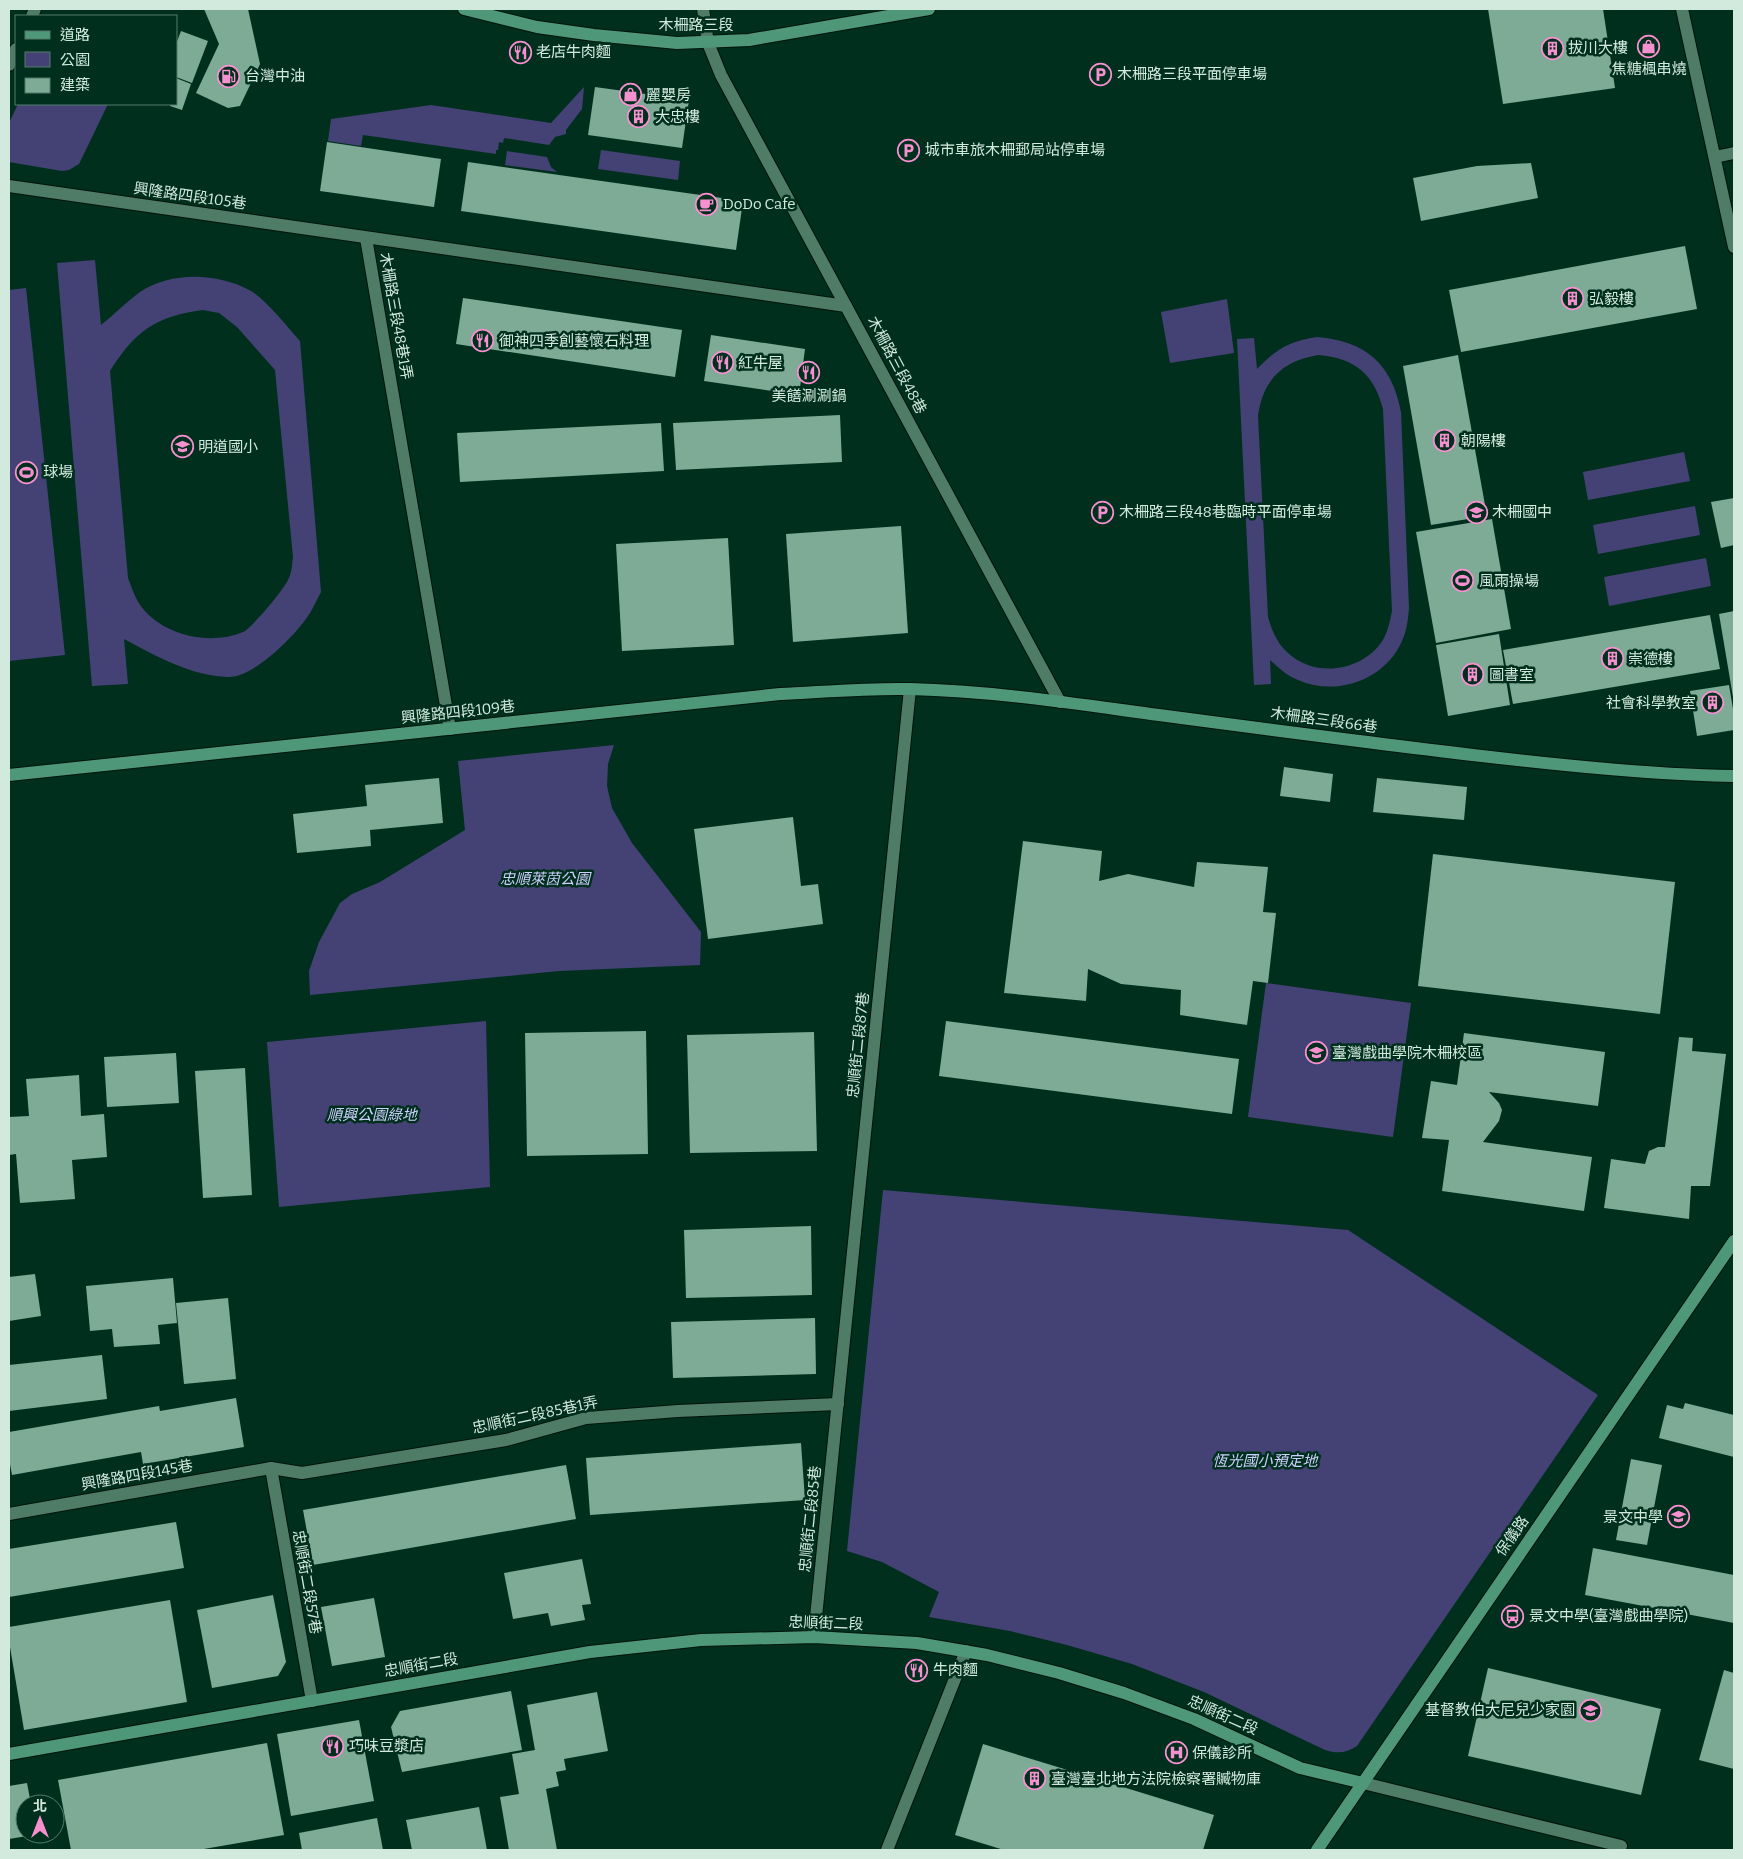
<svg xmlns="http://www.w3.org/2000/svg" width="1743" height="1859" viewBox="0 0 1743 1859" font-family="Bitter,'Noto Sans TC',serif">
	<rect width="100%" height="100%" fill="#002f1e"/>
	<!-- green -->
	<g fill="#444274" fill-rule="evenodd">
		<path d="M 584,87 L 582,109 L 566,130 L 566,134 L 555,137 L 549,145 L 504,138 L 503,143 L 499,142 L 498,150 L 496,150 L 496,154 L 363,135 L 361,146 L 328,141 L 331,119 L 431,105 L 551,123 Z"/>
		<path d="M 18,104 L 108,104 L 79,164 L 69,170 L 62,171 L 9,162 L 9,123 Z"/>
		<path d="M 601,150 L 680,161 L 678,180 L 598,169 Z"/>
		<path d="M 507,151 L 547,157 L 551,167 L 557,172 L 505,165 Z"/>
		<path d="M 95,260 L 101,325 C 114,315 126,302 140,292 C 172,271 218,273 251,291 C 265,299 288,327 300,341 L 321,592 C 316,601 312,611 306,619 C 292,638 253,678 228,677 C 191,676 156,656 124,639 L 128,684 L 92,686 L 57,263 ZM 203,310 L 219,313 L 237,327 L 275,370 L 293,557 C 292,564 292,573 288,580 C 284,589 252,628 243,632 C 208,647 156,634 137,600 C 133,593 131,585 128,578 L 110,371 C 135,331 156,316 203,310 Z"/>
		<path d="M 26,288 L 65,655 L 9,661 L 9,290 Z"/>
		<path d="M 1227,299 L 1234,353 L 1170,363 L 1161,312 Z"/>
		<path d="M 1317,337 C 1366,341 1392,364 1401,412 L 1409,608 C 1408,619 1407,630 1402,641 C 1385,680 1337,697 1298,680 C 1287,676 1279,668 1270,660 L 1271,684 L 1254,685 L 1237,339 L 1254,338 L 1257,369 C 1276,349 1290,341 1317,337 ZM 1318,355 C 1355,358 1374,374 1383,409 L 1392,611 C 1390,621 1388,631 1383,640 C 1363,671 1316,679 1288,653 C 1277,643 1272,631 1268,617 L 1258,416 C 1263,380 1282,361 1318,355 Z"/>
		<path d="M 1684,452 L 1690,481 L 1588,500 L 1583,472 Z"/>
		<path d="M 1695,506 L 1700,535 L 1598,554 L 1593,525 Z"/>
		<path d="M 1706,558 L 1711,586 L 1609,606 L 1604,577 Z"/>
		<path d="M 614,745 L 608,764 L 607,786 L 612,808 L 632,843 L 701,932 L 700,965 L 559,971 L 310,995 L 309,971 L 319,942 L 340,903 L 352,894 L 380,882 L 465,830 L 458,761 Z"/>
		<path d="M 1266,983 L 1411,1003 L 1393,1137 L 1248,1117 Z"/>
		<path d="M 486,1021 L 490,1187 L 279,1207 L 267,1042 Z"/>
		<path d="M 883,1190 L 1348,1230 L 1598,1395 L 1357,1746 C 1346,1753 1338,1754 1325,1750 L 1204,1692 L 1132,1664 L 1067,1645 L 1010,1631 L 929,1617 L 939,1592 L 882,1562 L 847,1551 Z"/>
	</g>
	<!-- building -->
	<g fill="#7dab95">
		<path d="M 204,9 L 248,9 L 260,64 L 240,106 L 228,108 L 196,93 L 219,44 Z"/>
		<path d="M 1488,9 L 1603,9 L 1615,88 L 1503,104 Z"/>
		<path d="M 181,31 L 208,41 L 192,83 L 176,77 L 176,44 Z"/>
		<path d="M 176,78 L 191,84 L 182,110 L 170,106 L 170,104 L 176,104 Z"/>
		<path d="M 595,87 L 689,100 L 682,148 L 588,135 Z"/>
		<path d="M 327,142 L 441,159 L 434,207 L 320,191 Z"/>
		<path d="M 468,162 L 743,201 L 736,250 L 461,211 Z"/>
		<path d="M 1531,163 L 1538,198 L 1421,221 L 1413,178 L 1477,166 Z"/>
		<path d="M 1685,246 L 1697,309 L 1461,352 L 1449,290 Z"/>
		<path d="M 463,298 L 682,330 L 675,377 L 456,344 Z"/>
		<path d="M 711,335 L 805,349 L 799,395 L 704,381 Z"/>
		<path d="M 1458,355 L 1487,516 L 1431,525 L 1403,366 Z"/>
		<path d="M 840,415 L 842,462 L 676,470 L 673,423 Z"/>
		<path d="M 661,423 L 664,471 L 460,482 L 457,433 Z"/>
		<path d="M 1734,498 L 1734,545 L 1721,548 L 1711,502 Z"/>
		<path d="M 1492,519 L 1511,629 L 1436,643 L 1416,532 Z"/>
		<path d="M 901,526 L 908,633 L 793,642 L 786,534 Z"/>
		<path d="M 728,538 L 734,645 L 622,651 L 616,544 Z"/>
		<path d="M 1734,611 L 1734,697 L 1733,697 L 1719,614 Z"/>
		<path d="M 1710,615 L 1720,669 L 1513,704 L 1503,650 Z"/>
		<path d="M 1499,634 L 1510,705 L 1448,716 L 1436,645 Z"/>
		<path d="M 1729,685 L 1734,715 L 1734,730 L 1697,736 L 1690,691 Z"/>
		<path d="M 1284,767 L 1333,774 L 1330,802 L 1280,796 Z"/>
		<path d="M 439,778 L 443,823 L 370,830 L 371,846 L 297,853 L 293,814 L 367,806 L 365,785 Z"/>
		<path d="M 1377,778 L 1467,787 L 1464,820 L 1373,812 Z"/>
		<path d="M 793,817 L 801,886 L 818,884 L 823,924 L 708,939 L 694,829 Z"/>
		<path d="M 1023,841 L 1102,851 L 1099,881 L 1128,874 L 1194,887 L 1197,862 L 1268,867 L 1263,912 L 1276,913 L 1268,983 L 1253,981 L 1247,1025 L 1180,1015 L 1181,990 L 1121,984 L 1088,969 L 1086,1001 L 1004,993 Z"/>
		<path d="M 1433,854 L 1675,882 L 1660,1014 L 1418,986 Z"/>
		<path d="M 946,1021 L 1239,1059 L 1232,1114 L 939,1076 Z"/>
		<path d="M 646,1031 L 648,1154 L 527,1156 L 525,1033 Z"/>
		<path d="M 814,1032 L 817,1151 L 690,1153 L 687,1035 Z"/>
		<path d="M 1464,1033 L 1605,1052 L 1598,1106 L 1489,1092 L 1499,1103 L 1502,1110 L 1499,1121 L 1483,1142 L 1592,1157 L 1584,1211 L 1442,1191 L 1449,1140 L 1422,1138 L 1431,1081 L 1457,1085 Z"/>
		<path d="M 1679,1037 L 1693,1038 L 1692,1051 L 1726,1054 L 1710,1186 L 1691,1186 L 1689,1219 L 1604,1208 L 1611,1159 L 1645,1164 L 1649,1151 L 1658,1147 L 1665,1147 Z"/>
		<path d="M 176,1053 L 179,1103 L 107,1107 L 104,1057 Z"/>
		<path d="M 245,1068 L 252,1195 L 203,1198 L 195,1071 Z"/>
		<path d="M 79,1075 L 81,1116 L 104,1114 L 107,1157 L 72,1160 L 75,1199 L 20,1203 L 16,1154 L 9,1155 L 9,1117 L 29,1116 L 26,1079 Z"/>
		<path d="M 811,1226 L 812,1295 L 686,1298 L 684,1230 Z"/>
		<path d="M 35,1274 L 41,1316 L 9,1321 L 9,1277 Z"/>
		<path d="M 173,1278 L 177,1323 L 158,1325 L 160,1344 L 114,1347 L 112,1329 L 90,1331 L 86,1286 Z"/>
		<path d="M 228,1298 L 236,1379 L 184,1384 L 176,1303 Z"/>
		<path d="M 815,1318 L 816,1374 L 673,1378 L 671,1322 Z"/>
		<path d="M 102,1355 L 107,1399 L 9,1411 L 9,1365 Z"/>
		<path d="M 236,1398 L 244,1447 L 143,1464 L 141,1452 L 12,1475 L 9,1459 L 9,1432 L 159,1406 L 160,1411 Z"/>
		<path d="M 1685,1403 L 1734,1415 L 1734,1457 L 1659,1438 L 1667,1405 L 1683,1409 Z"/>
		<path d="M 801,1443 L 805,1500 L 590,1515 L 586,1458 Z"/>
		<path d="M 1631,1459 L 1662,1465 L 1647,1545 L 1616,1540 Z"/>
		<path d="M 566,1465 L 576,1519 L 313,1565 L 303,1510 Z"/>
		<path d="M 176,1522 L 184,1568 L 9,1597 L 9,1549 Z"/>
		<path d="M 1593,1548 L 1734,1575 L 1734,1623 L 1585,1595 Z"/>
		<path d="M 582,1559 L 591,1604 L 582,1605 L 585,1620 L 551,1626 L 548,1613 L 513,1619 L 504,1573 Z"/>
		<path d="M 273,1595 L 286,1662 L 278,1676 L 212,1688 L 197,1610 Z"/>
		<path d="M 374,1598 L 385,1657 L 332,1666 L 321,1607 Z"/>
		<path d="M 170,1600 L 187,1702 L 24,1730 L 9,1641 L 9,1627 Z"/>
		<path d="M 1488,1668 L 1661,1709 L 1641,1795 L 1468,1756 Z"/>
		<path d="M 1724,1670 L 1734,1673 L 1734,1769 L 1699,1760 Z"/>
		<path d="M 511,1691 L 522,1750 L 402,1772 L 391,1727 L 400,1711 Z"/>
		<path d="M 597,1692 L 608,1751 L 564,1759 L 566,1770 L 556,1772 L 559,1786 L 546,1789 L 557,1850 L 509,1850 L 500,1797 L 519,1794 L 512,1754 L 535,1750 L 527,1705 Z"/>
		<path d="M 359,1720 L 374,1801 L 291,1816 L 277,1734 Z"/>
		<path d="M 267,1743 L 284,1835 L 198,1850 L 71,1850 L 58,1780 Z"/>
		<path d="M 983,1744 L 1214,1815 L 1203,1850 L 1004,1850 L 955,1835 Z"/>
		<path d="M 27,1783 L 31,1804 L 25,1804 L 25,1834 L 33,1835 L 9,1839 L 9,1786 Z"/>
		<path d="M 479,1807 L 487,1850 L 412,1850 L 406,1820 Z"/>
		<path d="M 377,1818 L 383,1850 L 302,1850 L 299,1833 Z"/>
	</g>
	<g fill="none" stroke-linecap="round" stroke-linejoin="round">
		<defs>
			<g id="street">
				<path d="M 703,9 L 708,43 L 721,75 L 1060,702"/>
				<path d="M 1682,9 L 1734,247"/>
				<path d="M 32,16 L 35,9"/>
				<path d="M 9,65 L 16,49"/>
				<path d="M 1715,157 L 1734,153"/>
				<path d="M 9,186 L 846,306"/>
				<path d="M 366,238 L 450,729"/>
				<path d="M 271,1468 L 312,1701"/>
				<path d="M 9,1514 L 271,1468 L 302,1473 L 506,1440 L 586,1418 L 678,1411 L 838,1404"/>
				<path d="M 814,1637 L 910,689"/>
				<path d="M 1363,1783 L 1621,1846"/>
				<path d="M 887,1850 L 966,1651"/>
			</g>
			<g id="secondary">
				<path d="M 464,9 L 537,27 L 594,35 L 677,43 L 749,40 L 929,9"/>
				<path d="M 9,775 L 780,694 C 823,692 867,688 910,689 C 994,691 1077,704 1159,715 C 1272,730 1385,745 1499,758 C 1577,767 1656,775 1734,776"/>
				<path d="M 9,1754 L 590,1652 L 701,1640 L 814,1637 L 917,1643 L 987,1655 L 1059,1673 L 1124,1693 L 1194,1719 L 1300,1768 L 1363,1783"/>
				<path d="M 1317,1850 L 1734,1241"/>
			</g>
		</defs>
		<!-- street casing -->
		<use href="#street" stroke="#00140b" stroke-width="14"/>
		<!-- secondary casing -->
		<use href="#secondary" stroke="#00140b" stroke-width="14"/>
		<!-- street -->
		<use href="#street" stroke="#4f7c67" stroke-width="12"/>
		<!-- secondary -->
		<use href="#secondary" stroke="#4e9778" stroke-width="12"/>
	</g>
	<!-- icons -->
	<defs>
		<symbol id="shop-ring" viewBox="-11 -11 22 22"><circle r="9.5" fill="#002f1e" stroke="#f790ce" stroke-width="1.5"/><path d="M-5-2.5h2.3a2.7 3.5 0 0 1 5.4 0H5L5.5 6h-11ZM-1.5-2.5h3a1.5 2.3 0 0 0-3 0Z" fill="#f790ce"/></symbol>
		<symbol id="building-ring" viewBox="-11 -11 22 22"><circle r="9.5" fill="#002f1e" stroke="#f790ce" stroke-width="1.5"/><path d="M-4-6H4V6H1V3H-1V6H-4ZM-2.5-4.3h1.7v1.8h-1.7ZM.8-4.3h1.7v1.8H.8ZM-2.5-1h1.7V.8h-1.7ZM.8-1h1.7V.8H.8Z" fill="#f790ce"/></symbol>
		<symbol id="restaurant-ring" viewBox="-11 -11 22 22"><circle r="9.5" fill="#002f1e" stroke="#f790ce" stroke-width="1.5"/><path d="M-5-6h1v4h1v-4h1v4h1v-4h1v5L-1.5 .5V6h-2V.5L-5-1ZM5-6V6H3V1.5H1.5Q1.5-4 5-6Z" fill="#f790ce"/></symbol>
		<symbol id="parking-ring" viewBox="-11 -11 22 22"><circle r="9.5" fill="#002f1e" stroke="#f790ce" stroke-width="1.5"/><path d="M-3.5-5.5H1a3.5 3.5 0 0 1 0 7H-1V5.5H-3.5ZM-1-3.4V-.6H.8a1.4 1.4 0 0 0 0-2.8Z" fill="#f790ce"/></symbol>
		<symbol id="fuel-ring" viewBox="-11 -11 22 22"><circle r="9.5" fill="#002f1e" stroke="#f790ce" stroke-width="1.5"/><path d="M-5.5-6h7V0h2V4h1.3V-2.5L3-4.5l.8-.8L6-3V5H2.5V1h-1V6h-7ZM-4.2-4.7v3.2H.2V-4.7Z" fill="#f790ce"/></symbol>
		<symbol id="cafe-ring" viewBox="-11 -11 22 22"><circle r="9.5" fill="#002f1e" stroke="#f790ce" stroke-width="1.5"/><path d="M-5.5-4.5H6V0H3Q3 3.5 0 3.5H-2.5Q-5.5 3.5-5.5 0ZM3-3.2v2h1.7v-2ZM-6 4.5H4V6H-6Z" fill="#f790ce"/></symbol>
		<symbol id="school-ring" viewBox="-11 -11 22 22"><circle r="9.5" fill="#002f1e" stroke="#f790ce" stroke-width="1.5"/><path d="M0-5L7-2L0 1L-7-2ZM-4 1L0 2.5L4 1V4Q0 6-4 4Z" fill="#f790ce"/></symbol>
		<symbol id="stadium-ring" viewBox="-11 -11 22 22"><circle r="9.5" fill="#002f1e" stroke="#f790ce" stroke-width="1.5"/><path d="M0-5a6.5 5 0 1 0 0 10a6.5 5 0 1 0 0-10ZM-3.5-1.8h7v3.6h-7Z" fill="#f790ce"/></symbol>
		<symbol id="university-ring" viewBox="-11 -11 22 22"><circle r="9.5" fill="#002f1e" stroke="#f790ce" stroke-width="1.5"/><path d="M0-5L7-2L0 1L-7-2ZM-4 1L0 2.5L4 1V4Q0 6-4 4Z" fill="#f790ce"/></symbol>
		<symbol id="bus-ring" viewBox="-11 -11 22 22"><circle r="9.5" fill="#002f1e" stroke="#f790ce" stroke-width="1.5"/><path d="M-5-6H5V4H4V6H2V4H-2V6H-4V4H-5ZM-3.5-4V0h7V-4ZM-3.5 1.2v1.5H-2V1.2ZM2 1.2v1.5H3.5V1.2Z" fill="#f790ce"/></symbol>
		<symbol id="hospital-ring" viewBox="-11 -11 22 22"><circle r="9.5" fill="#002f1e" stroke="#f790ce" stroke-width="1.5"/><path d="M-5-5h3v3.5h4V-5h3V5h-3V1.5h-4V5h-3Z" fill="#f790ce"/></symbol>
	</defs>
	<g fill-rule="evenodd">
		<use href="#shop-ring" x="1636" y="34" width="25" height="25"/>
		<use href="#building-ring" x="1540" y="36" width="25" height="25"/>
		<use href="#restaurant-ring" x="508" y="40" width="25" height="25"/>
		<use href="#parking-ring" x="1088" y="62" width="25" height="25"/>
		<use href="#fuel-ring" x="216" y="64" width="25" height="25"/>
		<use href="#shop-ring" x="618" y="82" width="25" height="25"/>
		<use href="#building-ring" x="626" y="104" width="25" height="25"/>
		<use href="#parking-ring" x="896" y="138" width="25" height="25"/>
		<use href="#cafe-ring" x="694" y="192" width="25" height="25"/>
		<use href="#building-ring" x="1560" y="286" width="25" height="25"/>
		<use href="#restaurant-ring" x="470" y="328" width="25" height="25"/>
		<use href="#restaurant-ring" x="710" y="350" width="25" height="25"/>
		<use href="#restaurant-ring" x="796" y="360" width="25" height="25"/>
		<use href="#building-ring" x="1432" y="428" width="25" height="25"/>
		<use href="#school-ring" x="170" y="434" width="25" height="25"/>
		<use href="#stadium-ring" x="14" y="460" width="25" height="25"/>
		<use href="#parking-ring" x="1090" y="500" width="25" height="25"/>
		<use href="#school-ring" x="1464" y="500" width="25" height="25"/>
		<use href="#stadium-ring" x="1450" y="568" width="25" height="25"/>
		<use href="#building-ring" x="1600" y="646" width="25" height="25"/>
		<use href="#building-ring" x="1460" y="662" width="25" height="25"/>
		<use href="#building-ring" x="1700" y="690" width="25" height="25"/>
		<use href="#university-ring" x="1304" y="1040" width="25" height="25"/>
		<use href="#school-ring" x="1666" y="1504" width="25" height="25"/>
		<use href="#bus-ring" x="1500" y="1604" width="25" height="25"/>
		<use href="#restaurant-ring" x="904" y="1658" width="25" height="25"/>
		<use href="#school-ring" x="1578" y="1698" width="25" height="25"/>
		<use href="#restaurant-ring" x="320" y="1734" width="25" height="25"/>
		<use href="#hospital-ring" x="1164" y="1740" width="25" height="25"/>
		<use href="#building-ring" x="1022" y="1766" width="25" height="25"/>
	</g>
	<g text-anchor="middle" stroke-width="5" stroke-linejoin="round" paint-order="stroke">
		<!-- street labels -->
		<g font-size="15" fill="#d2eade" stroke="#002f1e">
			<text x="696" y="30">木柵路三段</text>
			<text transform="translate(190 196) rotate(8)" y="5">興隆路四段105巷</text>
			<text transform="translate(396 316) rotate(80)" y="5">木柵路三段48巷1弄</text>
			<text transform="translate(897 365) rotate(62)" y="5">木柵路三段48巷</text>
			<text transform="translate(458 712) rotate(-6)" y="5">興隆路四段109巷</text>
			<text transform="translate(1324 720) rotate(8)" y="5">木柵路三段66巷</text>
			<text transform="translate(858 1045) rotate(-84)" y="5">忠順街二段87巷</text>
			<text transform="translate(535 1415) rotate(-12)" y="5">忠順街二段85巷1弄</text>
			<text transform="translate(137 1475) rotate(-10)" y="5">興隆路四段145巷</text>
			<text transform="translate(810 1519) rotate(-84)" y="5">忠順街二段85巷</text>
			<text transform="translate(1512 1536) rotate(-55)" y="5">保儀路</text>
			<text transform="translate(307 1582) rotate(80)" y="5">忠順街二段57巷</text>
			<text transform="translate(826 1623) rotate(2)" y="5">忠順街二段</text>
			<text transform="translate(421 1665) rotate(-10)" y="5">忠順街二段</text>
			<text transform="translate(1223 1715) rotate(24)" y="5">忠順街二段</text>
		</g>
		<!-- poi labels -->
		<g font-size="15" fill="#d2eade" stroke="#002f1e" text-anchor="start">
			<text x="1568" y="53">拔川大樓</text>
			<text x="536" y="57">老店牛肉麵</text>
			<text x="1649" y="74" text-anchor="middle">焦糖楓串燒</text>
			<text x="1117" y="79">木柵路三段平面停車場</text>
			<text x="245" y="81">台灣中油</text>
			<text x="646" y="100">麗嬰房</text>
			<text x="655" y="122">大忠樓</text>
			<text x="925" y="155">城市車旅木柵郵局站停車場</text>
			<text x="723" y="209">DoDo Cafe</text>
			<text x="1589" y="304">弘毅樓</text>
			<text x="499" y="346">御神四季創藝懷石料理</text>
			<text x="738" y="368">紅牛屋</text>
			<text x="809" y="401" text-anchor="middle">美饍涮涮鍋</text>
			<text x="1461" y="446">朝陽樓</text>
			<text x="198" y="452">明道國小</text>
			<text x="43" y="477">球場</text>
			<text x="1119" y="517">木柵路三段48巷臨時平面停車場</text>
			<text x="1492" y="517">木柵國中</text>
			<text x="1479" y="586">風雨操場</text>
			<text x="1628" y="664">崇德樓</text>
			<text x="1489" y="680">圖書室</text>
			<text x="1696" y="708" text-anchor="end">社會科學教室</text>
			<text x="1332" y="1058">臺灣戲曲學院木柵校區</text>
			<text x="1663" y="1522" text-anchor="end">景文中學</text>
			<text x="1529" y="1621">景文中學(臺灣戲曲學院)</text>
			<text x="933" y="1675">牛肉麵</text>
			<text x="1575" y="1715" text-anchor="end">基督教伯大尼兒少家園</text>
			<text x="349" y="1751">巧味豆漿店</text>
			<text x="1192" y="1758">保儀診所</text>
			<text x="1051" y="1784">臺灣臺北地方法院檢察署贓物庫</text>
		</g>
		<!-- park labels -->
		<g font-size="15" font-style="italic" fill="#ced0fe" stroke="#002f1e">
			<text x="545" y="884">忠順萊茵公園</text>
			<text x="372" y="1120">順興公園綠地</text>
			<text x="1265" y="1466">恆光國小預定地</text>
		</g>
	</g>
	<!-- border -->
	<rect width="1743" height="1859" fill="none" stroke="#d2eade" stroke-width="20"/>
	<!-- legend -->
	<rect x="15" y="15" width="162" height="90" fill="#002f1e" stroke="#547a6b"/>
	<rect x="25" y="31" width="25" height="8" fill="#4e9778" stroke="#547a6b"/>
	<text x="60" y="40" font-size="15" fill="#d2eade">道路</text>
	<rect x="25" y="52" width="25" height="15" fill="#444274" stroke="#547a6b"/>
	<text x="60" y="65" font-size="15" fill="#d2eade">公園</text>
	<rect x="25" y="78" width="25" height="15" fill="#7dab95" stroke="#547a6b"/>
	<text x="60" y="90" font-size="15" fill="#d2eade">建築</text>
	<!-- north arrow -->
	<g transform="translate(40 1819)"><circle r="24" fill="#002f1e" stroke="#547a6b"/>
	<path d="M0-4L9 19L0 12L-9 19Z" fill="#f790ce"/>
	<text y="-8" font-size="14" font-weight="bold" text-anchor="middle" fill="#d2eade">北</text>
	</g>
</svg>
